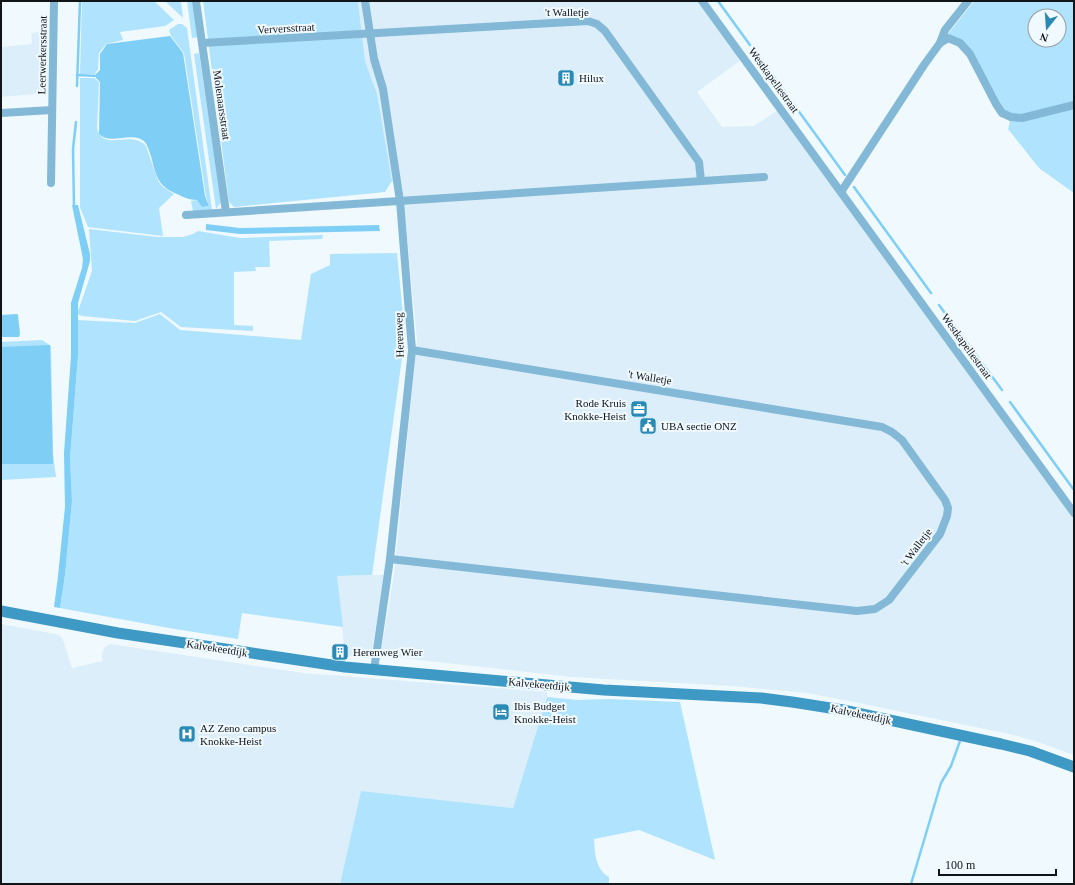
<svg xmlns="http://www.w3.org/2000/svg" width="1075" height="885" viewBox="0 0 1075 885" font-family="Georgia,serif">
	<rect width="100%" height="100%" fill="#eff9fe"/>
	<!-- built -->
	<g fill="#dbeef9">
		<path d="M 358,1 L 698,1 L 741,60 L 697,92 L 722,127 L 754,126 L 778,110 L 1074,518 L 1074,755 L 1041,743 L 1014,735 L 854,702 L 807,693 L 731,686 L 572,677 L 402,658 L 391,656 L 381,652 L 394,574 L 417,340 L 402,183 L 392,181 L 377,94 L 365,61 Z"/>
		<path d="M 48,31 L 47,93 L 1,97 L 1,47 L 32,44 L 31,33 Z"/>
		<path d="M 384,575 L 372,650 L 358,656 L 345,656 L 337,576 Z"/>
		<path d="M 1,624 L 55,634 L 60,636 L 63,640 L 72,668 L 102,661 L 102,653 L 105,647 L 110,644 L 303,673 L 547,692 L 547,697 L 513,808 L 361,791 L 340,884 L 1,884 Z"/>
	</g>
	<!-- green -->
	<g fill="#b0e3fe" fill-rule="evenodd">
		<path d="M 82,1 L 154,1 L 174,20 L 165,26 L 120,32 L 123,40 L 106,44 L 99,53 L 98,69 L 95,74 L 80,74 Z"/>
		<path d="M 165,1 L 181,1 L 183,18 Z"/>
		<path d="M 187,1 L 193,1 L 198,37 L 192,38 Z"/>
		<path d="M 203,1 L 358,1 L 365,61 L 377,94 L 392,181 L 385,192 L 234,207 L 229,202 Z"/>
		<path d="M 974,1 L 1074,1 L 1074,193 L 1039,168 L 1008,129 L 1010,122 L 961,40 L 948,34 ZM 1035,16 L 1059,16 L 1059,40 L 1035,40 Z"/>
		<path d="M 178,24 L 182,24 L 187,28 L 212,210 L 193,211 L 191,201 L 197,200 L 202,207 L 209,206 L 206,196 L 184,53 L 171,36 L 169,30 Z"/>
		<path d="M 199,53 L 221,202 L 216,209 L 194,54 Z"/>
		<path d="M 80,78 L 94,78 L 99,82 L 97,128 C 102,153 131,129 146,146 L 158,181 L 163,187 L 174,194 L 159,208 L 163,236 L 88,227 L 80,207 Z"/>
		<path d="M 89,229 L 157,237 L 183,237 L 193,234 L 198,231 L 240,238 L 323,235 L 322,239 L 269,241 L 270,267 L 255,267 L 256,271 L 234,272 L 234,325 L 253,326 L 253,331 L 181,327 L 161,312 L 135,321 L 82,316 L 77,314 L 92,271 Z"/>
		<path d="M 397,253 L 405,336 L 372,575 L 337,576 L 343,627 L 242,613 L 238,639 L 169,628 L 60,608 L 65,575 L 72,501 L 70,458 L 78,356 L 77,320 L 135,323 L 160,314 L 180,330 L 301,340 L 311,274 L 330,265 L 330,254 Z"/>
		<path d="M 42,340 L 51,346 L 53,454 L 56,477 L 1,480 L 1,342 Z"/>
		<path d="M 547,697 L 578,700 L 608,699 L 680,702 L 715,860 L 639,830 L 594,839 C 595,853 595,869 609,877 L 609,884 L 340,884 L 361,791 L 513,808 Z"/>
	</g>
	<!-- water -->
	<g fill="#7fcef6">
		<path d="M 170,36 L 183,53 L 205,196 L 209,206 L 202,207 L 197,200 C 190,200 183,197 177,194 C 157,186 156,175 151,156 C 149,151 148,146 145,142 C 132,130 111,146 99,134 L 100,82 L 96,78 L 96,74 L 100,70 L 100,54 L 107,44 Z"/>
		<path d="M 72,205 L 78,205 L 90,254 L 90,261 L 78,303 L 78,356 L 70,458 L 72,501 L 65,575 L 60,608 L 54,607 L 58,576 L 65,507 L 64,453 L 71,356 L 71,303 L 82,268 L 83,259 Z"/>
		<path d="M 206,224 L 240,228 L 379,225 L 380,231 L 240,234 L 206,230 Z"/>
		<path d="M 17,314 L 18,315 L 20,334 L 19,337 L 1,337 L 1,315 Z"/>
		<path d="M 50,345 L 53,464 L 1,464 L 1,347 Z"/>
	</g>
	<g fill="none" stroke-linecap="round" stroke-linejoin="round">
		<!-- stream -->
		<g stroke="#7fcef6" stroke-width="2.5">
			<path d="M 718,1 L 750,45"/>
			<path d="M 755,51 L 845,175"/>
			<path d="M 77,75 L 98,76"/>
			<path d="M 77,86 L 80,1"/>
			<path d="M 854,187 L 931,293"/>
			<path d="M 74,207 L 73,149 L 76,122"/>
			<path d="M 939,305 L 1002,390"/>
			<path d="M 1010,402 L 1074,490"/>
			<path d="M 911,884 L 941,783 L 951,766 L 960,741"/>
		</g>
		<!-- street -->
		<g stroke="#83b9d6" stroke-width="8">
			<path d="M 196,1 L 226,212"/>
			<path d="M 365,1 L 374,59 L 383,89 L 400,201 L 412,350 L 390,559 L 374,670"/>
			<path d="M 702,1 L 1074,513"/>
			<path d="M 202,43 L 588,21 L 597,24 L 605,31 L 699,162 L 701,181"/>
			<path d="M 940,43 L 945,30 L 968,1"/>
			<path d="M 1,113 L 52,110"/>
			<path d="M 51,183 L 54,1"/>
			<path d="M 841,192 L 924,65 L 940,43 L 948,38 L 960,43 L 970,54 L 996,104 L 1002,113 L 1011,117 L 1022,118 L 1074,105"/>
			<path d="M 186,215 L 764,177"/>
			<path d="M 390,559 L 857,611 L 875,609 L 889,600 L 940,534 L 947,516 L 948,508 L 945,500 L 902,440 L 892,432 L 882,427 L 412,350"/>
		</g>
		<!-- secondary -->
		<path stroke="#3e99c4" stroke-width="11" d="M 1,611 L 118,633 L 345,667 L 604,690 L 761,698 L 792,702 L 843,710 L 1001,744 L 1030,751 L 1074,767"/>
	</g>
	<!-- icons -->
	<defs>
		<symbol id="building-square" viewBox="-11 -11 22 22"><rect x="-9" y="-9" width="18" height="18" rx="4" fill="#298ab5" stroke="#eff9fe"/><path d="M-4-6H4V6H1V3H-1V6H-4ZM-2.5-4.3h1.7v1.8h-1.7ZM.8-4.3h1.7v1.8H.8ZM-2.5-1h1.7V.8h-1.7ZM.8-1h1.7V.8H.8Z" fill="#fff"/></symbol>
		<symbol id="office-square" viewBox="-11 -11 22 22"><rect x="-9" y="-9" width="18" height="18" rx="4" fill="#298ab5" stroke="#eff9fe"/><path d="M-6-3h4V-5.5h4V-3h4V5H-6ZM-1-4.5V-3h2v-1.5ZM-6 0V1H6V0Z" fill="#fff"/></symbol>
		<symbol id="civic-square" viewBox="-11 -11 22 22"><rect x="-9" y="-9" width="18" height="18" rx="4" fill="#298ab5" stroke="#eff9fe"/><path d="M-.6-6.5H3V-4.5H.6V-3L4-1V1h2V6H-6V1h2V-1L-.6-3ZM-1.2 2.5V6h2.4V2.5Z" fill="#fff"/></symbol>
		<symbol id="hotel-square" viewBox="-11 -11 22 22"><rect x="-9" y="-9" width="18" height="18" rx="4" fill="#298ab5" stroke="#eff9fe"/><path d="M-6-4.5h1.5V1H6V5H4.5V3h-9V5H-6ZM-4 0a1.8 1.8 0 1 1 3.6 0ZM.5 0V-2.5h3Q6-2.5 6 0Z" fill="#fff"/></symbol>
		<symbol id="hospital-square" viewBox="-11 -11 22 22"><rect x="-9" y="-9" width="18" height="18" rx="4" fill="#298ab5" stroke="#eff9fe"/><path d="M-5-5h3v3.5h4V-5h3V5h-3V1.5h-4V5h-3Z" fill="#fff"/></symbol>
	</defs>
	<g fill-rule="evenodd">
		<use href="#building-square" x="556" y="68" width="20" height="20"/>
		<use href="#office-square" x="629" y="399" width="20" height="20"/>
		<use href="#civic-square" x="638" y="416" width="20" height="20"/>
		<use href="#building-square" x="330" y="642" width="20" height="20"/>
		<use href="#hotel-square" x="491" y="702" width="20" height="20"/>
		<use href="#hospital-square" x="177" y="724" width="20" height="20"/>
	</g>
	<g text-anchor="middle" stroke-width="4" stroke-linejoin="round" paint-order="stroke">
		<!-- street labels -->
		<g font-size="11" fill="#111518" stroke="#eff9fe">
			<text x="567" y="16">'t Walletje</text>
			<text transform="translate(286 28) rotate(-3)" y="4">Verversstraat</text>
			<text transform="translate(42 55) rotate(-89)" y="4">Leerwerkersstraat</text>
			<text transform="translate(774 80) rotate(54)" y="4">Westkapellestraat</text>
			<text transform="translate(222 105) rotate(82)" y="4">Molenaarsstraat</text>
			<text transform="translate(399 335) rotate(-92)" y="4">Herenweg</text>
			<text transform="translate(967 346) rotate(54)" y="4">Westkapellestraat</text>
			<text transform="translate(650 377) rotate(9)" y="4">'t Walletje</text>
			<text transform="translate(916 547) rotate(-53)" y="4">'t Walletje</text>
			<text transform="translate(217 648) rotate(9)" y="4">Kalvekeetdijk</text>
			<text transform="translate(539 684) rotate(5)" y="4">Kalvekeetdijk</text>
			<text transform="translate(861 714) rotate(12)" y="4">Kalvekeetdijk</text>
		</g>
		<!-- poi labels -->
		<g font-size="11" fill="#111518" stroke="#eff9fe" text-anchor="start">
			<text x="579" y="82">Hilux</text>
			<text x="626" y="407" text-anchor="end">Rode Kruis<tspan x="626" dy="13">Knokke-Heist</tspan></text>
			<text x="661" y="430">UBA sectie ONZ</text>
			<text x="353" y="656">Herenweg Wier</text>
			<text x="514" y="710">Ibis Budget<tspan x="514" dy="13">Knokke-Heist</tspan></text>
			<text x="200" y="732">AZ Zeno campus<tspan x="200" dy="13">Knokke-Heist</tspan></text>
		</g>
	</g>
	<!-- border -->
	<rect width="1075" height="885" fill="none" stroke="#111518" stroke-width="4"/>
	<!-- north arrow -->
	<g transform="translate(1047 28) rotate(197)"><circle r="19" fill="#eff9fe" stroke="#969ea2"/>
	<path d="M0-3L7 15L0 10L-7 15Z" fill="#298ab5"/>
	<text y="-6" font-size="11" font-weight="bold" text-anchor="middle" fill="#111518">N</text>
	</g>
	<!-- scale -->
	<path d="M939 869v6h117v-6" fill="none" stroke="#111518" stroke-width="2"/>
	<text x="945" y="869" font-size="12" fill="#111518" stroke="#eff9fe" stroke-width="3" paint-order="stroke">100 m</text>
</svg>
